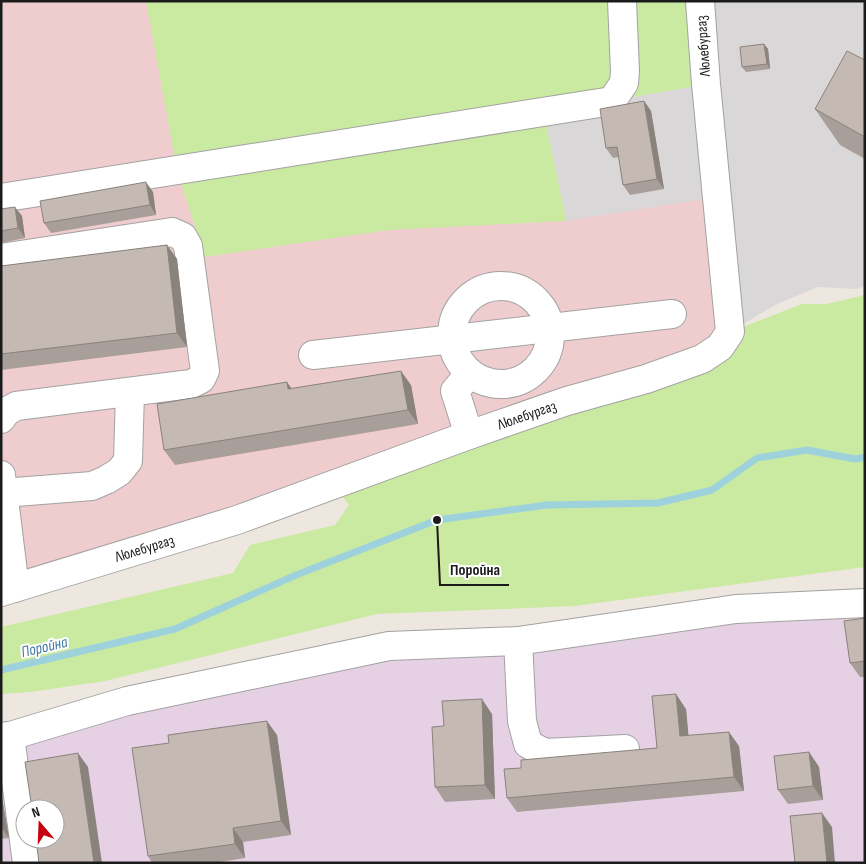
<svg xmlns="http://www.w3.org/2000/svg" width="866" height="864" viewBox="0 0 866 864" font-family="'Sofia Sans Condensed',sans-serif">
	<rect width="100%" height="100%" fill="#ede7df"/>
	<!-- residential -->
	<path fill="#d9d7d7" d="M 700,1 L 865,1 L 865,286 L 857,289 L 818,287 L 775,305 L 730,332 L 566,221 L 544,113 Z"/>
	<!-- commercial -->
	<path fill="#efcdce" d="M 1,1 L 700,1 L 544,113 L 566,221 L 717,197 L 720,347 L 1,592 Z"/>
	<!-- industrial -->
	<path fill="#e6d1e4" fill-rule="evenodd" d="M 865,603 L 865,863 L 1,863 L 1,737 L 389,646 ZM 25,809 L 55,809 L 55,839 L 25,839 Z"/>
	<!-- grass -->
	<g fill="#caeaa2">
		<path d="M 146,1 L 700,1 L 706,84 L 544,113 L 566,221 L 389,230 L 205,257 L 177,171 Z"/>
		<path d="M 865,295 L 865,567 L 575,606 L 377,614 L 105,681 L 31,692 L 1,694 L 1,627 L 233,573 L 250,545 L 335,525 L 349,505 L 334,485 L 646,379 L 730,332 L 802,304 L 826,304 Z"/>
	</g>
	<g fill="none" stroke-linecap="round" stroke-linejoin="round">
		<!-- stream -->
		<path stroke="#9dd2dd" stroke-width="7" d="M 1,670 L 175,629 L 296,575 L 437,520 L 547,505 L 658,503 L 712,490 L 757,458 L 807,450 L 855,459 L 865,457"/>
		<defs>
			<g id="minor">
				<path d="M 1,198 L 612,101 L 624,83 L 625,71 L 622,1"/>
				<path d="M 1,258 L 172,232 L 183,237 L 188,246 L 205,371 L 201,379 L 191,384 L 16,406 L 6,412 L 1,419"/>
				<circle cx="501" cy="335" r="49"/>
				<path d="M 313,355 L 672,314"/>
				<path d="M 469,435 L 455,391 L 470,373"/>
				<path d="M 1,475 L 15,588"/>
				<path d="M 3,493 L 92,486 L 106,480 L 119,472 L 128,461 L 130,392"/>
				<path id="s1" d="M 1,592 L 237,520 L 469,435 L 567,401 L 646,379 L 702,359 L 720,347 L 730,332 L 706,84 L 700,1"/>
				<path d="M 518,641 L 522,721 L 528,744 L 545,753 L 625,749"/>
				<path d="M 10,736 L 127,701 L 389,646 L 518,641 L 736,609 L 865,603"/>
				<path d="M 1,737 L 10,736 L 27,863"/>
			</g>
		</defs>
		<!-- minor casing -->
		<use href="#minor" stroke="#a2a2a2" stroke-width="30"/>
		<!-- minor -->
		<use href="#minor" stroke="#fff" stroke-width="28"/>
	</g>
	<!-- wall -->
	<g fill="#a99f9a">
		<path d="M 764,44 L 768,49 L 770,69 L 746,72 L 742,67 Z"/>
		<path d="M 865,60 L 865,159 L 840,145 L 815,109 Z"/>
		<path d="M 644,101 L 651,111 L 664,189 L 630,195 L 623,185 L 619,157 L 613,158 L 606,148 Z"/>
		<path d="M 153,192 L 156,215 L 51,233 L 44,223 Z"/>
		<path d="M 1,209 L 22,216 L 25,238 L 1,243 Z"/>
		<path d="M 167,245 L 177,259 L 187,347 L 1,370 L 1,266 Z"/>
		<path d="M 411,385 L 418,424 L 175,465 L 164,450 L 292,389 Z"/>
		<path d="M 865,618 L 865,677 L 860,677 L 850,663 Z"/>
		<path d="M 686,709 L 688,735 L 739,746 L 744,791 L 517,812 L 507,798 L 521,768 L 657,748 Z"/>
		<path d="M 492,714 L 495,799 L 445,802 L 435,787 L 444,726 Z"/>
		<path d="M 277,735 L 291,835 L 243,842 L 245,858 L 214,863 L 152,863 L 148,856 Z"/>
		<path d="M 809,752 L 819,767 L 823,800 L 788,804 L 778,790 Z"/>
		<path d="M 1,792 L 9,838 L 1,839 Z"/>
	</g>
	<!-- shaded-wall -->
	<g fill="#89827d">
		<path d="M 764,44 L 768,49 L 770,69 L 767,64 Z"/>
		<path d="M 644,101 L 651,111 L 664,189 L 657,179 Z"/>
		<path d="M 146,182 L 153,192 L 156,215 L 150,205 Z"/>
		<path d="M 15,207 L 22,216 L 25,238 L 18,228 Z"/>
		<path d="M 167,245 L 177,259 L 187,347 L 177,333 Z"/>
		<path d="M 401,371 L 411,385 L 418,424 L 408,410 Z"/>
		<path d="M 287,382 L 297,396 L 288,389 Z"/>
		<path d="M 676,694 L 686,709 L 690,751 L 680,736 Z"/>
		<path d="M 482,699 L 492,714 L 495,799 L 485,785 Z"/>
		<path d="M 267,721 L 277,735 L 291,835 L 281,821 Z"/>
		<path d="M 729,732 L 739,746 L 744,791 L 734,777 Z"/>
		<path d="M 809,752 L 819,767 L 823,800 L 813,786 Z"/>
		<path d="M 78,753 L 88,767 L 102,863 L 94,863 Z"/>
		<path d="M 1,792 L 9,838 L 1,827 Z"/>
		<path d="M 822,813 L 832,827 L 835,863 L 827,863 Z"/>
		<path d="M 233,828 L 243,842 L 245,858 L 235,844 Z"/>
	</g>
	<!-- building -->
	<g fill="#c4b9b3" stroke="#89827d">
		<path d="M 764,44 L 767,64 L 742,67 L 740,47 Z"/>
		<path d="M 847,51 L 865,60 L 865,137 L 815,109 Z"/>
		<path d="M 644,101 L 657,179 L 623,185 L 617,147 L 606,148 L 600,109 Z"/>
		<path d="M 146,182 L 150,205 L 44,223 L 40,201 Z"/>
		<path d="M 15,207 L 18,228 L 1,231 L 1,209 Z"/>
		<path d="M 167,245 L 177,333 L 1,354 L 1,266 Z"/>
		<path d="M 401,371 L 408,410 L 164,450 L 157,404 L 287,382 L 288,389 Z"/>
		<path d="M 865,618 L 865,661 L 850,663 L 844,621 Z"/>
		<path d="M 676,694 L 680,736 L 729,732 L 734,777 L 507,798 L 504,769 L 521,768 L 521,760 L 657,748 L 652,696 Z"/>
		<path d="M 482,699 L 485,785 L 435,787 L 432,727 L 444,726 L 442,701 Z"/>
		<path d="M 267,721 L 281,821 L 233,828 L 235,844 L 148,856 L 132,748 L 169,743 L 168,735 Z"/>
		<path d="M 809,752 L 813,786 L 778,790 L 774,756 Z"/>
		<path d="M 78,753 L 94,863 L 39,863 L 36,839 L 55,839 L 55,809 L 32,809 L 25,762 Z"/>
		<path d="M 822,813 L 827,863 L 795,863 L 790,816 Z"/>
	</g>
	<g text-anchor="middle" stroke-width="4" stroke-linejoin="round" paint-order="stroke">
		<!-- street labels -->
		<g font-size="15" fill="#1b1b1b" stroke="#fff">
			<text transform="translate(703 46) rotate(-94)" y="5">Люлебургаз</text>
			<text dy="5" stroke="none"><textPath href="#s1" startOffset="555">Люлебургаз</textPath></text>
			<text dy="5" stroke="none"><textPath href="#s1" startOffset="150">Люлебургаз</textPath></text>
		</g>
		<!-- water labels -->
		<g font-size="16" font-style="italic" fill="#427aa4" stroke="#fff">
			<text transform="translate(44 646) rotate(-13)" y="6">Поройна</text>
		</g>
	</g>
	<!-- callouts -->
	<path fill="none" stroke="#1b1b1b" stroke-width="2" d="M437 520L440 585H509"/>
	<circle fill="#1b1b1b" stroke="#fff" stroke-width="2" cx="437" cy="520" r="5"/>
	<g font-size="16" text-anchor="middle" font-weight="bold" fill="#1b1b1b" stroke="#fff" stroke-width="4" stroke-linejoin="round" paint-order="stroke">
		<text x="475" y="575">Поройна</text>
	</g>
	<!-- border -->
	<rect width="866" height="864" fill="none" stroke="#1b1b1b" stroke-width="5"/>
	<!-- north arrow -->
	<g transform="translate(40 824) rotate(341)"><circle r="24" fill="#ffffff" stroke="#a4a4a4"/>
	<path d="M0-4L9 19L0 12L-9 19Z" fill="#c5000d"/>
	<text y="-8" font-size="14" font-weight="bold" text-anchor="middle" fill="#1b1b1b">N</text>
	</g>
</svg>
